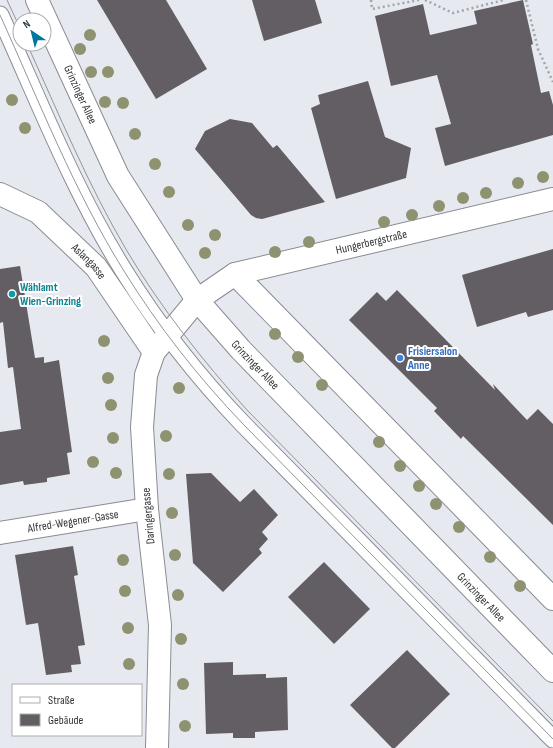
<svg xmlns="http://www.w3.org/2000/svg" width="553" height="748" viewBox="0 0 553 748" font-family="'Sofia Sans Condensed',sans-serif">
	<rect width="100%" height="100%" fill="#e6eaf0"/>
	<!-- building -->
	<g fill="#625e63">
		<path d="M 97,0 L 166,0 L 207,69 L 156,99 Z"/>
		<path d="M 252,0 L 315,0 L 322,23 L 264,41 Z"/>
		<path d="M 523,0 L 533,44 L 531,45 L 541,93 L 549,91 L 553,105 L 553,135 L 445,166 L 435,128 L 451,124 L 437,75 L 391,86 L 375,16 L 423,4 L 430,35 L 477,24 L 474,11 Z"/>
		<path d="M 368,81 L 385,137 L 411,148 L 406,178 L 336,199 L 311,108 L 320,104 L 318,95 Z"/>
		<path d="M 230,119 L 252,123 L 273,148 L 277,145 L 325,202 L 262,219 L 256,218 L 251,215 L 195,149 L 205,131 Z"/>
		<path d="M 553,249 L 553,310 L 528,317 L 526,312 L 477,327 L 462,275 Z"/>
		<path d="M 20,266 L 35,358 L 44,357 L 44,363 L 59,360 L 72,452 L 67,453 L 70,474 L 47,478 L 47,482 L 24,485 L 23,481 L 0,485 L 0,432 L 21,429 L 13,367 L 8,368 L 3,322 L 0,323 L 0,269 Z"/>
		<path d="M 397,290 L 495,390 L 493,384 L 527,420 L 538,409 L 553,424 L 553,525 L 463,436 L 461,439 L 434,411 L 437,408 L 349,320 L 377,292 L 386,301 Z"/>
		<path d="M 211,473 L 240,502 L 254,489 L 278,515 L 262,532 L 268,539 L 259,549 L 262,553 L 223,592 L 193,563 L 186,474 Z"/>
		<path d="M 73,546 L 78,575 L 74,576 L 85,645 L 78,646 L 81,664 L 71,665 L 72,672 L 46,675 L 38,623 L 26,625 L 15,555 Z"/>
		<path d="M 324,562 L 370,609 L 334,644 L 288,597 Z"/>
		<path d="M 407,650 L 450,694 L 395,748 L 392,748 L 350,705 Z"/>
		<path d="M 233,662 L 233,675 L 266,674 L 266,678 L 287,677 L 288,730 L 255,732 L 255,738 L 233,738 L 233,733 L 206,734 L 204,663 Z"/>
	</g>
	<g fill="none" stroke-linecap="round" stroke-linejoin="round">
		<defs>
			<path id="service" d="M 0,15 C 39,101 74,191 124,271 C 158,326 198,377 243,424 L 553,739"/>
			<g id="minor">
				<path id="s1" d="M 0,194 L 38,212 L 96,267 L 154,352"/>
				<path d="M 235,274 L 553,599"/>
				<path id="s2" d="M 0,533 L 147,509"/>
				<path id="s3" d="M 157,748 L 160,625 L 147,509 L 142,427 L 146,375 L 154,352 L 197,300 L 235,274 L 553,199"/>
			</g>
			<g id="tertiary">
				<path id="s4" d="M 37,0 L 118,176 L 197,300 L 241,350 L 553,671"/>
			</g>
		</defs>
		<!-- service casing -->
		<use href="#service" stroke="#898c92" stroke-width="19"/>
		<!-- minor casing -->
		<use href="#minor" stroke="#898c92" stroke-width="24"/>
		<!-- tertiary casing -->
		<use href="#tertiary" stroke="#898c92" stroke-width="24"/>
		<!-- path -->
		<g stroke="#a2a5aa" stroke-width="2.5" stroke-dasharray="2 3" stroke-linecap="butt">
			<path d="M 371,0 L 372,9 L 419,0"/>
			<path d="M 425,0 L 453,13 L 504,0"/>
			<path d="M 526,0 L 538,49 L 553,82"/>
		</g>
		<!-- service -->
		<use href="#service" stroke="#fff" stroke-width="17"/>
		<!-- minor -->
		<use href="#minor" stroke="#fff" stroke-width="22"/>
		<!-- tertiary -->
		<use href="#tertiary" stroke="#fff" stroke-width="22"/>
		<!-- tram -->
		<g stroke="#92959a" stroke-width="1">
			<path d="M 7,0 L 20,28"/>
			<path d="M 0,15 C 39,101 74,191 124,271 C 158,326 198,377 243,424 L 553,739"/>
			<path d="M 27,44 C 59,114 88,185 127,251 C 161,308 203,361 247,410 L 553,721"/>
		</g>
	</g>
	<!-- trees -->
	<g fill="#8f9270">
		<circle cx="90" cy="35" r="6"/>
		<circle cx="80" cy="49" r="6"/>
		<circle cx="91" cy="72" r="6"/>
		<circle cx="108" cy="72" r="6"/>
		<circle cx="12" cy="100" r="6"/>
		<circle cx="105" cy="102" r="6"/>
		<circle cx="123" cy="103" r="6"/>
		<circle cx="25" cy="128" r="6"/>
		<circle cx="135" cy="134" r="6"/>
		<circle cx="155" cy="164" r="6"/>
		<circle cx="543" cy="177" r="6"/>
		<circle cx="518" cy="183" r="6"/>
		<circle cx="169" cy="192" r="6"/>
		<circle cx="486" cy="193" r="6"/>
		<circle cx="463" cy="198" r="6"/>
		<circle cx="439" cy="206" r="6"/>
		<circle cx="412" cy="215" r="6"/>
		<circle cx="384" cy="222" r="6"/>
		<circle cx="188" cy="225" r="6"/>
		<circle cx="215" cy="235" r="6"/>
		<circle cx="309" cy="242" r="6"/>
		<circle cx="275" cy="252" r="6"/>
		<circle cx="205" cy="253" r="6"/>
		<circle cx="275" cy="334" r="6"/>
		<circle cx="104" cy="341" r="6"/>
		<circle cx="298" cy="357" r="6"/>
		<circle cx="108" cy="378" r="6"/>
		<circle cx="322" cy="385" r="6"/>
		<circle cx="179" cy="388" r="6"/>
		<circle cx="111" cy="405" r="6"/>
		<circle cx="166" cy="436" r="6"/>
		<circle cx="113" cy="438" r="6"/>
		<circle cx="379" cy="442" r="6"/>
		<circle cx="93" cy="462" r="6"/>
		<circle cx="400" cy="466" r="6"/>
		<circle cx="116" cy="473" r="6"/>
		<circle cx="169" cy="474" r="6"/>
		<circle cx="419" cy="486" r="6"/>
		<circle cx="436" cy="504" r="6"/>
		<circle cx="172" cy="513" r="6"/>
		<circle cx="459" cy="527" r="6"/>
		<circle cx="175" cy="555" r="6"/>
		<circle cx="490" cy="557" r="6"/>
		<circle cx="123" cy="560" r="6"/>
		<circle cx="520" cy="586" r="6"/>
		<circle cx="125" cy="591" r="6"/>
		<circle cx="178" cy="595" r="6"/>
		<circle cx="128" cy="628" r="6"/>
		<circle cx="181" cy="639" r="6"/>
		<circle cx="129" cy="664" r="6"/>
		<circle cx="183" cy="684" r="6"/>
		<circle cx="185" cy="726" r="6"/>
	</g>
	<!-- markers -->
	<circle fill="#0f9aa8" stroke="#fff" stroke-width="1.5" cx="12" cy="294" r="4"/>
	<circle fill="#3f7fe0" stroke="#fff" stroke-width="1.5" cx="400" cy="358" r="4"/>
	<g text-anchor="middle" stroke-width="4" stroke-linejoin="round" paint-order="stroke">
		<!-- street labels -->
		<g font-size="12" fill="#323336" stroke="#fff">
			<text dy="4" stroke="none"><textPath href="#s4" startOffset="104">Grinzinger Allee</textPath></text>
			<text dy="4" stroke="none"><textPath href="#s3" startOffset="652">Hungerbergstraße</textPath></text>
			<text dy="4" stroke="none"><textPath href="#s1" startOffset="113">Aslangasse</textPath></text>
			<text dy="4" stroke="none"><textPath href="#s4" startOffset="428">Grinzinger Allee</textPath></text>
			<text transform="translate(148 516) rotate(-95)" y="4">Daringergasse</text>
			<text dy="4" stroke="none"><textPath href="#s2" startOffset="74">Alfred-Wegener-Gasse</textPath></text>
			<text dy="4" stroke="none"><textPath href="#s4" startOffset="752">Grinzinger Allee</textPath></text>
		</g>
		<!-- culture labels -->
		<g font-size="12" font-weight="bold" fill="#0d838f" stroke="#fff" text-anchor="start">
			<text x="20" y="291">Wählamt<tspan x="20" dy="14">Wien-Grinzing</tspan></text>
		</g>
		<!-- shop labels -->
		<g font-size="12" font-weight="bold" fill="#366cbe" stroke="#fff" text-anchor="start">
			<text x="408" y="355">Frisiersalon<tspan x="408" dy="14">Anne</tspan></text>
		</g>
	</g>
	<!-- legend -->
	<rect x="12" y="684" width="130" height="52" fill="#ffffff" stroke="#adadaf"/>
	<rect x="20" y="697" width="20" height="6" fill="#ffffff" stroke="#adadaf"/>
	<text x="48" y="704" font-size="12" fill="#323336">Straße</text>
	<rect x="20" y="714" width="20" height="12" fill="#625e63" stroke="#adadaf"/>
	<text x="48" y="724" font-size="12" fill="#323336">Gebäude</text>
	<!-- north arrow -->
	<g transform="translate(32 32) rotate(325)"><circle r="19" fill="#ffffff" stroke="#adadaf"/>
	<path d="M0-3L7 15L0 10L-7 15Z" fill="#0077a0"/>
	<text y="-6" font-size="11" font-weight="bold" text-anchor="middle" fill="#323336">N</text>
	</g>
</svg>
